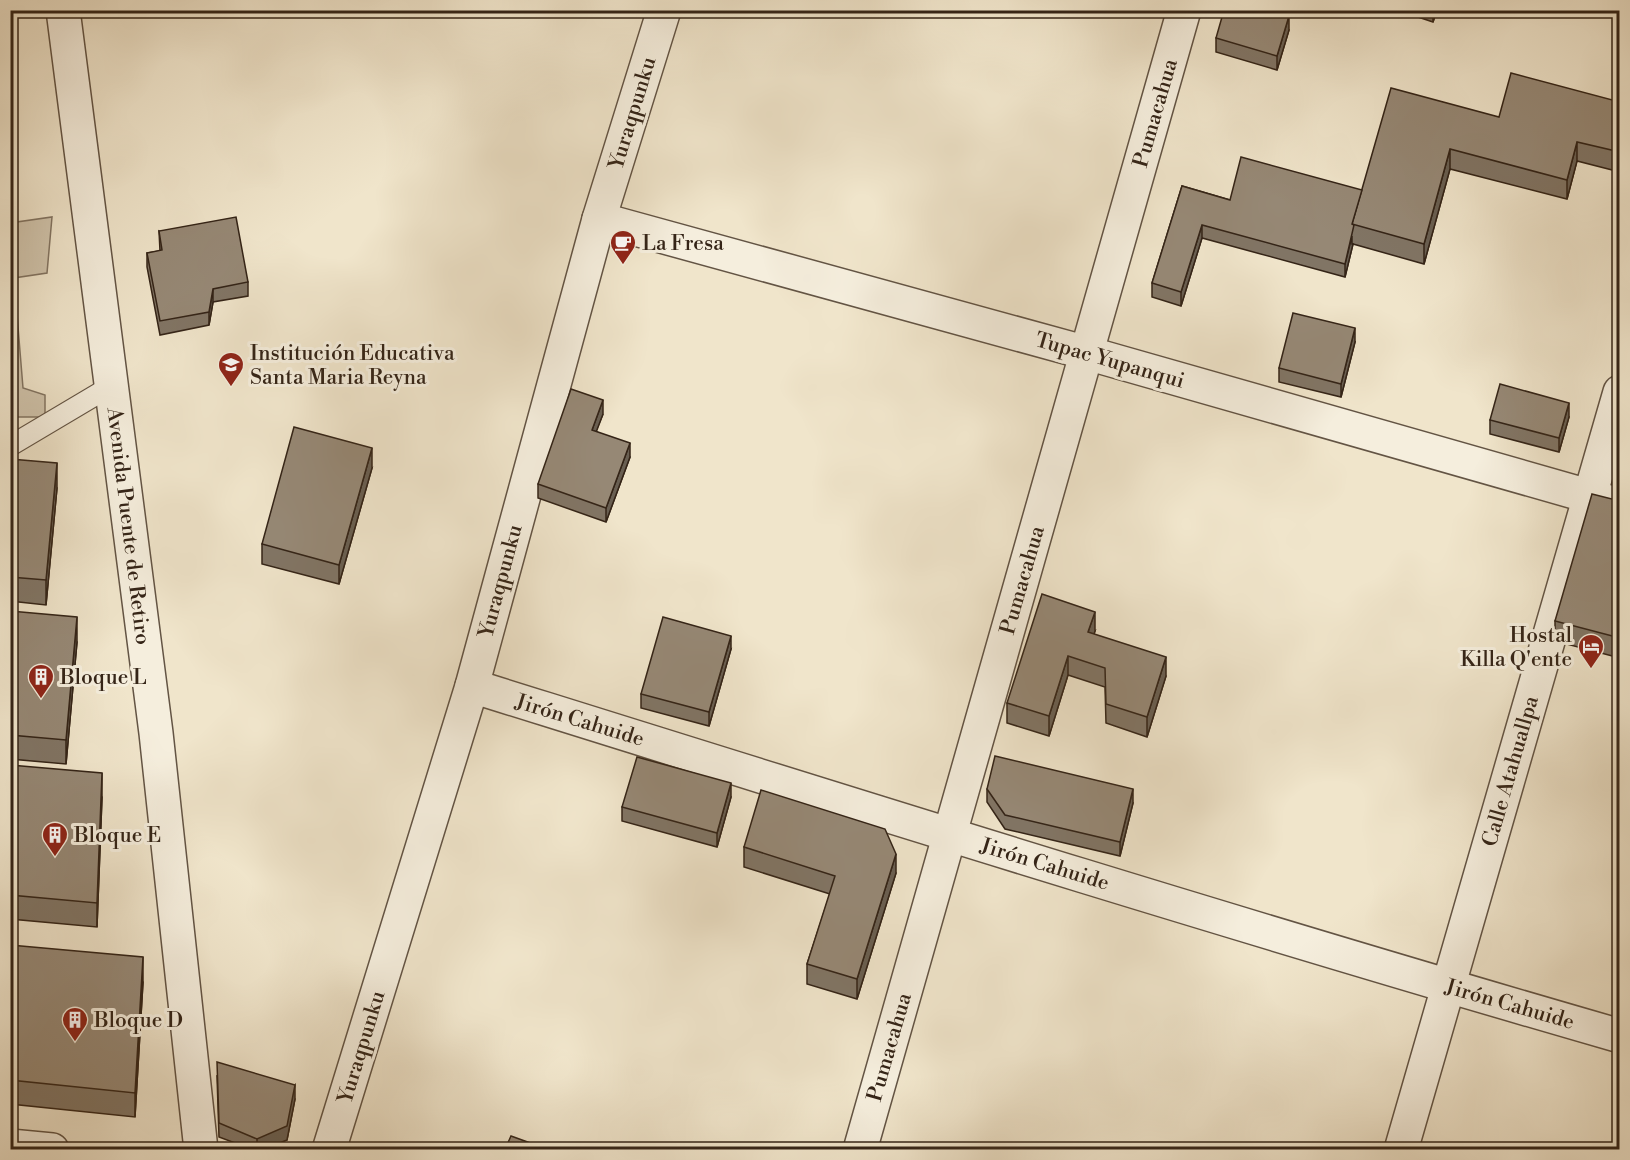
<svg xmlns="http://www.w3.org/2000/svg" width="1630" height="1160" viewBox="0 0 1630 1160" font-family="'Libre Bodoni',serif">
	<rect width="100%" height="100%" fill="#f0e5cb"/>
	<filter id="stains"><feTurbulence type="fractalNoise" baseFrequency=".00333" numOctaves="4"/><feColorMatrix values="0 0 0 0 .2 0 0 0 0 .09 0 0 0 0 .02 0 0 0 .5 -.17"/></filter>
	<radialGradient id="worn" r=".72"><stop offset=".6" stop-color="#630" stop-opacity="0"/><stop offset="1" stop-color="#630" stop-opacity=".3"/></radialGradient>
	<!-- green -->
	<path fill="#d0c4ac" stroke="#827462" stroke-width="1.5" d="M 52,217 L 47,273 L 14,278 L 23,388 L 45,395 L 45,417 L 11,417 L 10,223 Z"/>
	<g fill="none" stroke-linecap="round" stroke-linejoin="round">
		<defs>
			<path id="lane" d="M 10,446 L 111,386"/>
			<g id="street">
				<path d="M 63,10 L 156,733 L 201,1150"/>
				<path d="M 599,219 L 1087,353 L 1620,505"/>
				<path d="M 472,686 C 853,805 1235,925 1620,1036"/>
				<path d="M 10,1146 L 52,1150"/>
				<path d="M 329,1150 L 472,686 L 599,219 L 664,10"/>
				<path d="M 860,1150 L 1184,10"/>
				<path d="M 1401,1150 L 1620,392"/>
			</g>
		</defs>
		<!-- lane casing -->
		<use href="#lane" stroke="#635444" stroke-width="22"/>
		<!-- street casing -->
		<use href="#street" stroke="#635444" stroke-width="36"/>
		<!-- lane -->
		<use href="#lane" stroke="#f5eedd" stroke-width="20"/>
		<!-- street -->
		<use href="#street" stroke="#f5eedd" stroke-width="33"/>
	</g>
	<!-- wall -->
	<g fill="#817565" stroke="#342417" stroke-width="1.5">
		<path d="M 1397,10 L 1437,10 L 1433,22 Z"/>
		<path d="M 1289,30 L 1277,70 L 1216,52 L 1216,38 Z"/>
		<path d="M 1620,102 L 1620,172 L 1577,161 L 1567,199 L 1450,169 L 1424,264 L 1353,244 L 1345,277 L 1202,238 L 1181,306 L 1152,297 L 1152,283 L 1182,186 L 1230,200 L 1362,190 L 1499,117 Z"/>
		<path d="M 159,231 L 248,282 L 248,296 L 213,302 L 209,325 L 160,335 L 147,267 L 147,253 L 160,251 Z"/>
		<path d="M 1355,342 L 1341,397 L 1279,382 L 1279,368 Z"/>
		<path d="M 603,414 L 596,431 L 630,457 L 606,522 L 538,498 L 538,484 Z"/>
		<path d="M 1569,417 L 1559,452 L 1490,434 L 1490,420 Z"/>
		<path d="M 10,459 L 57,488 L 46,605 L 10,601 Z"/>
		<path d="M 372,468 L 339,584 L 262,564 L 262,544 Z"/>
		<path d="M 1620,501 L 1620,658 L 1555,641 L 1555,621 Z"/>
		<path d="M 10,611 L 77,642 L 66,764 L 10,759 Z"/>
		<path d="M 1095,631 L 1094,634 L 1166,676 L 1147,737 L 1106,723 L 1105,687 L 1068,675 L 1049,736 L 1007,723 L 1007,703 Z"/>
		<path d="M 731,649 L 709,726 L 641,708 L 641,694 Z"/>
		<path d="M 10,765 L 102,797 L 97,927 L 10,919 Z"/>
		<path d="M 987,789 L 1133,803 L 1120,856 L 1005,829 L 987,802 Z"/>
		<path d="M 731,797 L 717,847 L 622,821 L 622,807 Z"/>
		<path d="M 744,847 L 896,873 L 857,999 L 807,984 L 807,964 L 830,894 L 744,867 Z"/>
		<path d="M 10,945 L 143,982 L 135,1117 L 10,1104 Z"/>
		<path d="M 217,1076 L 295,1099 L 287,1140 L 264,1149 L 251,1149 L 219,1137 Z"/>
	</g>
	<!-- shaded-wall -->
	<g fill="#695f52" stroke="#342417" stroke-width="1.5">
		<path d="M 1433,10 L 1437,10 L 1433,22 Z"/>
		<path d="M 1289,16 L 1289,30 L 1277,70 L 1277,56 Z"/>
		<path d="M 1577,142 L 1577,161 L 1567,199 L 1567,180 Z"/>
		<path d="M 1450,149 L 1450,169 L 1424,264 L 1424,244 Z"/>
		<path d="M 1202,225 L 1202,238 L 1181,306 L 1181,292 Z"/>
		<path d="M 1352,236 L 1352,244 L 1353,244 L 1345,277 L 1345,264 Z"/>
		<path d="M 213,289 L 213,302 L 209,325 L 209,312 Z"/>
		<path d="M 1355,328 L 1355,342 L 1341,397 L 1341,384 Z"/>
		<path d="M 603,400 L 603,414 L 592,443 L 592,430 Z"/>
		<path d="M 1569,403 L 1569,417 L 1559,452 L 1559,438 Z"/>
		<path d="M 630,443 L 630,457 L 606,522 L 606,508 Z"/>
		<path d="M 372,448 L 372,468 L 339,584 L 339,565 Z"/>
		<path d="M 57,463 L 57,488 L 46,605 L 46,580 Z"/>
		<path d="M 1095,612 L 1095,631 L 1088,652 L 1088,632 Z"/>
		<path d="M 77,617 L 77,642 L 66,764 L 66,740 Z"/>
		<path d="M 731,636 L 731,649 L 709,726 L 709,712 Z"/>
		<path d="M 1068,656 L 1068,675 L 1049,736 L 1049,716 Z"/>
		<path d="M 1166,657 L 1166,676 L 1147,737 L 1147,717 Z"/>
		<path d="M 102,773 L 102,797 L 97,927 L 97,903 Z"/>
		<path d="M 731,783 L 731,797 L 717,847 L 717,833 Z"/>
		<path d="M 1133,789 L 1133,803 L 1120,856 L 1120,842 Z"/>
		<path d="M 896,854 L 896,873 L 857,999 L 857,979 Z"/>
		<path d="M 143,957 L 143,982 L 135,1117 L 135,1093 Z"/>
		<path d="M 295,1085 L 295,1099 L 287,1140 L 264,1149 L 257,1149 L 257,1139 Z"/>
	</g>
	<!-- building -->
	<g fill="#968875" stroke="#342417" stroke-width="1.5">
		<path d="M 1224,10 L 1268,10 L 1289,16 L 1277,56 L 1216,38 Z"/>
		<path d="M 1511,73 L 1620,102 L 1620,152 L 1577,142 L 1567,180 L 1450,149 L 1424,244 L 1352,224 L 1391,88 L 1499,117 Z"/>
		<path d="M 1241,157 L 1362,190 L 1352,224 L 1354,225 L 1345,264 L 1202,225 L 1181,292 L 1152,283 L 1182,186 L 1230,200 Z"/>
		<path d="M 236,217 L 248,282 L 213,289 L 209,312 L 160,321 L 147,253 L 162,250 L 159,231 Z"/>
		<path d="M 1293,313 L 1355,328 L 1341,384 L 1279,368 Z"/>
		<path d="M 1500,384 L 1569,403 L 1559,438 L 1490,420 Z"/>
		<path d="M 571,389 L 603,400 L 592,430 L 630,443 L 606,508 L 538,484 Z"/>
		<path d="M 294,427 L 372,448 L 339,565 L 262,544 Z"/>
		<path d="M 10,459 L 57,463 L 46,580 L 10,577 Z"/>
		<path d="M 1592,494 L 1620,501 L 1620,638 L 1555,621 Z"/>
		<path d="M 1042,594 L 1095,612 L 1088,632 L 1166,657 L 1147,717 L 1106,704 L 1105,668 L 1068,656 L 1049,716 L 1007,703 Z"/>
		<path d="M 10,611 L 77,617 L 66,740 L 10,735 Z"/>
		<path d="M 663,617 L 731,636 L 709,712 L 641,694 Z"/>
		<path d="M 995,756 L 1133,789 L 1120,842 L 1005,815 L 987,789 Z"/>
		<path d="M 637,757 L 731,783 L 717,833 L 622,807 Z"/>
		<path d="M 10,765 L 102,773 L 97,903 L 10,895 Z"/>
		<path d="M 761,790 L 885,829 L 896,854 L 857,979 L 807,964 L 835,876 L 744,847 Z"/>
		<path d="M 10,945 L 143,957 L 135,1093 L 10,1080 Z"/>
		<path d="M 217,1062 L 295,1085 L 287,1126 L 257,1139 L 219,1123 Z"/>
		<path d="M 511,1136 L 547,1149 L 505,1149 Z"/>
	</g>
	<!-- icons -->
	<defs>
		<symbol id="cafe-pin" viewBox="-11 -11 22 30"><path d="M0 17L-7.5 6A9.5 9.5 0 1 1 7.5 6Z" fill="#8f2418" stroke="#f5eedd"/><path d="M-5.5-4.5H6V0H3Q3 3.5 0 3.5H-2.5Q-5.5 3.5-5.5 0ZM3-3.2v2h1.7v-2ZM-6 4.5H4V6H-6Z" fill="#fff"/></symbol>
		<symbol id="school-pin" viewBox="-11 -11 22 30"><path d="M0 17L-7.5 6A9.5 9.5 0 1 1 7.5 6Z" fill="#8f2418" stroke="#f5eedd"/><path d="M0-5L7-2L0 1L-7-2ZM-4 1L0 2.5L4 1V4Q0 6-4 4Z" fill="#fff"/></symbol>
		<symbol id="hotel-pin" viewBox="-11 -11 22 30"><path d="M0 17L-7.5 6A9.5 9.5 0 1 1 7.5 6Z" fill="#8f2418" stroke="#f5eedd"/><path d="M-6-4.5h1.5V1H6V5H4.5V3h-9V5H-6ZM-4 0a1.8 1.8 0 1 1 3.6 0ZM.5 0V-2.5h3Q6-2.5 6 0Z" fill="#fff"/></symbol>
		<symbol id="building-pin" viewBox="-11 -11 22 30"><path d="M0 17L-7.5 6A9.5 9.5 0 1 1 7.5 6Z" fill="#8f2418" stroke="#f5eedd"/><path d="M-4-6H4V6H1V3H-1V6H-4ZM-2.5-4.3h1.7v1.8h-1.7ZM.8-4.3h1.7v1.8H.8ZM-2.5-1h1.7V.8h-1.7ZM.8-1h1.7V.8H.8Z" fill="#fff"/></symbol>
	</defs>
	<g fill-rule="evenodd">
		<use href="#cafe-pin" x="608" y="228" width="30" height="40"/>
		<use href="#school-pin" x="216" y="350" width="30" height="40"/>
		<use href="#hotel-pin" x="1576" y="632" width="30" height="40"/>
		<use href="#building-pin" x="26" y="662" width="30" height="40"/>
		<use href="#building-pin" x="40" y="820" width="30" height="40"/>
		<use href="#building-pin" x="60" y="1005" width="30" height="40"/>
	</g>
	<g text-anchor="middle" stroke-width="6" stroke-linejoin="round" paint-order="stroke">
		<!-- street labels -->
		<g font-size="21" fill="#342417" stroke="#f5eedd">
			<text transform="translate(632 113) rotate(-73)" y="7">Yuraqpunku</text>
			<text transform="translate(1155 113) rotate(-74)" y="7">Pumacahua</text>
			<text transform="translate(1110 360) rotate(16)" y="7">Tupac Yupanqui</text>
			<text transform="translate(129 526) rotate(83)" y="7">Avenida Puente de Retiro</text>
			<text transform="translate(1022 580) rotate(-74)" y="7">Pumacahua</text>
			<text transform="translate(500 581) rotate(-75)" y="7">Yuraqpunku</text>
			<text transform="translate(580 720) rotate(17)" y="7">Jirón Cahuide</text>
			<text transform="translate(1510 771) rotate(-74)" y="7">Calle Atahuallpa</text>
			<text transform="translate(1045 864) rotate(17)" y="7">Jirón Cahuide</text>
			<text transform="translate(1510 1004) rotate(16)" y="7">Jirón Cahuide</text>
			<text transform="translate(361 1047) rotate(-73)" y="7">Yuraqpunku</text>
			<text transform="translate(889 1047) rotate(-74)" y="7">Pumacahua</text>
		</g>
		<!-- poi labels -->
		<g font-size="21" fill="#342417" stroke="#f5eedd" text-anchor="start">
			<text x="642" y="250">La Fresa</text>
			<text x="250" y="360">Institución Educativa<tspan x="250" dy="24">Santa Maria Reyna</tspan></text>
			<text x="1572" y="642" text-anchor="end">Hostal<tspan x="1572" dy="24">Killa Q'ente</tspan></text>
			<text x="60" y="684">Bloque L</text>
			<text x="74" y="842">Bloque E</text>
			<text x="94" y="1027">Bloque D</text>
		</g>
	</g>
	<!-- margin -->
	<rect width="1630" height="1160" fill="none" stroke="#f0e5cb" stroke-width="36"/>
	<rect x="12" y="12" width="1606" height="1136" fill="none" stroke="#342417" stroke-width="3"/>
	<rect x="18" y="18" width="1594" height="1124" fill="none" stroke="#342417" stroke-width="1.5"/>
	<rect width="100%" height="100%" filter="url(#stains)"/>
	<rect width="100%" height="100%" fill="url(#worn)"/>
</svg>
